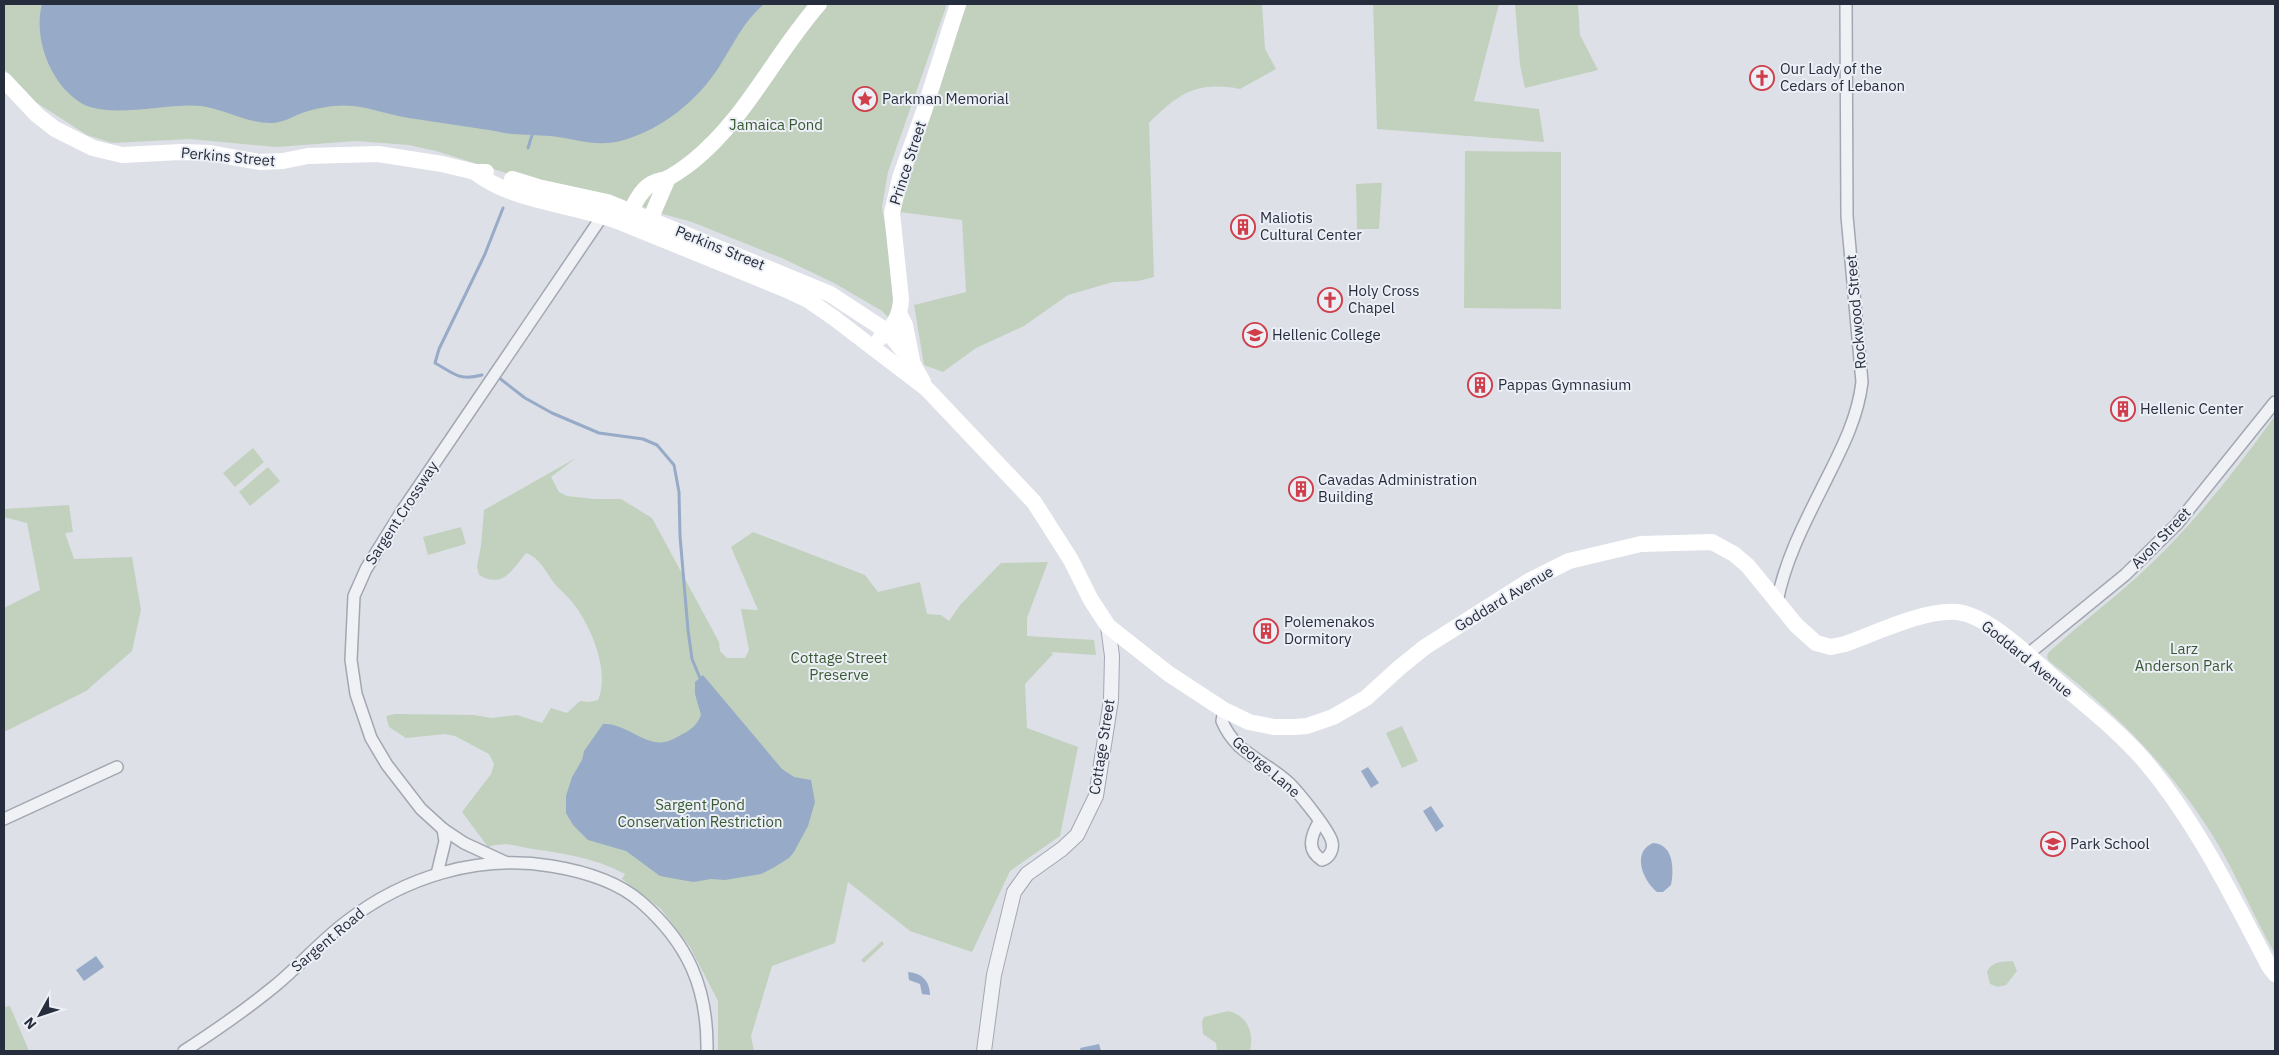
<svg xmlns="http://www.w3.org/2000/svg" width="2279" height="1055" viewBox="0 0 2279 1055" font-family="'IBM Plex Sans',sans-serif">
	<rect width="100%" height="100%" fill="#dde0e7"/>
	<!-- green -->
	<g fill="#c1d1be">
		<path d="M 4,4 L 947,4 L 888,172 L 882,207 L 896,290 L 893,313 L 888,317 L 882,311 L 834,283 L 784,259 L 692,222 L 663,214 L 606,194 L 531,181 L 436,151 L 409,145 L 356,141 L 276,147 L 190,139 L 112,143 L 87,135 L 34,101 L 4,69 Z"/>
		<path d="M 967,4 L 1262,4 L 1265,49 L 1276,69 L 1240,89 C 1197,81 1179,93 1149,123 L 1154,277 L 1138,281 L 1113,282 L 1068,295 L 1024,326 L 976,348 L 943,372 L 924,365 L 914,305 L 966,292 L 962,220 L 899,212 L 945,66 Z"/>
		<path d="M 1373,4 L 1499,4 L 1474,101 L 1539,109 L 1544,142 L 1377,129 Z"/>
		<path d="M 1515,4 L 1578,4 L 1580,35 L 1598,70 L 1525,88 L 1520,65 Z"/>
		<path d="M 1465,151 L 1561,152 L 1561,309 L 1464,308 Z"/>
		<path d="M 1375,183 L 1382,183 L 1379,229 L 1357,229 L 1356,184 Z"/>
		<path d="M 2275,416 L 2275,954 C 2255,919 2239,881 2219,846 C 2176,773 2116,712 2049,661 L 2047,657 L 2048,653 C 2076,627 2107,604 2136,578 C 2189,530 2233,474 2275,416 Z"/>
		<path d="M 253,448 L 264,462 L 235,487 L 223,473 Z"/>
		<path d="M 576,458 L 551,477 L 559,492 L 567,496 L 594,499 L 621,499 L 652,518 L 719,642 L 720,651 L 727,658 L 745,658 L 749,650 L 741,609 L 758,610 L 731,547 L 753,532 L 865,575 L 878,592 L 920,582 L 927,614 L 941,615 L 949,621 L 960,605 L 1001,563 L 1048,562 L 1027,618 L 1027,636 L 1094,640 L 1096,655 L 1051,652 L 1053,654 L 1025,684 L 1027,728 L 1078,747 L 1060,836 L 1010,871 L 972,952 L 910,931 L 848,882 L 835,943 L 772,966 L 751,1036 L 754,1051 L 718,1051 L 718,1001 L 690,947 L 661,909 L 622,879 L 625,874 C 595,858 566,854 533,849 C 515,846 505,841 488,847 L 462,812 L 491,774 L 494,764 L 489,754 L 455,736 L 445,734 L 406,738 L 389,727 L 386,716 L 395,714 L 473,715 L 492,718 L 517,715 L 542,723 L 551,708 L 567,713 L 580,701 L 589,702 L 598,700 C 610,673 592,628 575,606 C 569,597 561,591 554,583 C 545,571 540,558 526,553 C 512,570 503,589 479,575 L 477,566 L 481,546 L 484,510 Z"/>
		<path d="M 268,467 L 280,481 L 250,506 L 239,492 Z"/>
		<path d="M 69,505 L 73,532 L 65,533 L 74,559 L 132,557 L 141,610 L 132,651 L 86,691 L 4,732 L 4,608 L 40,590 L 27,523 L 4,517 L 4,509 Z"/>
		<path d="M 461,527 L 466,544 L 428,555 L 423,537 Z"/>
		<path d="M 1402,726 L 1418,761 L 1402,768 L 1386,733 Z"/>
		<path d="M 882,941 L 884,944 L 864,963 L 861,960 Z"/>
		<path d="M 2013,961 L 2017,971 L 2006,985 L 1998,987 L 1990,984 L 1987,972 C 1992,961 2002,962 2013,961 Z"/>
		<path d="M 10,1006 L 29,1051 L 4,1051 L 4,1007 Z"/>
		<path d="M 1228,1011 C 1248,1016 1254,1032 1250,1051 L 1217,1051 L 1216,1043 L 1203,1034 L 1202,1022 L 1204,1017 Z"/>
	</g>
	<!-- water -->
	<g fill="#97abc8">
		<path d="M 42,4 L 764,4 C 743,22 733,45 719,67 C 697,101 662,129 624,140 C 598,148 577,139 551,136 C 538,135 525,135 512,134 C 502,133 492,130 482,129 C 458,125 433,122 409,118 C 390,115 372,108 353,106 C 337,104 317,108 302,113 C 292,117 284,122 273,123 C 249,124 226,110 202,106 C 170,102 109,120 81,103 C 50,84 33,38 42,4 Z"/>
		<path d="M 703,675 L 782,769 L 794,777 L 811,780 L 815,802 L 808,826 L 794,852 L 789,858 L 773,868 L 761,874 L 725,880 L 711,879 L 693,882 L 660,876 L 626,851 L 588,840 L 573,825 L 566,813 L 566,796 L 572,777 L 582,760 L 584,751 L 603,724 C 624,722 645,746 665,742 C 670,741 675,738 679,736 C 689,731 697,726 701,715 L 695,694 L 695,682 Z"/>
		<path d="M 1368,767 L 1379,783 L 1371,788 L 1361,771 Z"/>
		<path d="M 1431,806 L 1444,826 L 1436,832 L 1423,811 Z"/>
		<path d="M 1653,843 C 1674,844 1674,870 1671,885 L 1663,892 L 1657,892 C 1643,881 1631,852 1653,843 Z"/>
		<path d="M 96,956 L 104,967 L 84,981 L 76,970 Z"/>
		<path d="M 908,972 C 922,973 930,981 930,995 L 922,994 L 920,984 L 909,980 Z"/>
		<path d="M 1099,1044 L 1101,1051 L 1081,1051 L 1080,1048 Z"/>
	</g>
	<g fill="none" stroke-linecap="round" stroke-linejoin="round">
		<!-- stream -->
		<g stroke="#97abc8" stroke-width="3">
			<path d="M 528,148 L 532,135"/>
			<path d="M 482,375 C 459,381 455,374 435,363 L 439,349 L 485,254 L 503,208"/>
			<path d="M 498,377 L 525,398 L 552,413 L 599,433 L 643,439 L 657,445 L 674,465 L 679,492 L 680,536 L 688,630 L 692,659 L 700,678"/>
		</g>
		<defs>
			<g id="minor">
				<path d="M 1777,602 C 1785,559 1807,518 1827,478 C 1842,448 1858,417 1862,382 L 1847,216 L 1846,4"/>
				<path d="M 2027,655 L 2125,575 L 2177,524 L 2275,402"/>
				<path d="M 1224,710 L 1222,721 C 1226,731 1232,739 1239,746 C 1255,760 1274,769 1289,783 C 1298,792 1330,831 1332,842 C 1334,850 1329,858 1322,860 C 1306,850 1311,836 1319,822"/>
				<path d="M 4,819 L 117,767"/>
				<path d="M 505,862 L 464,843 L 443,829 L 421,809 L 387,765 L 371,738 L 356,694 L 351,660 L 354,596 L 366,569 L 402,511 L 603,215"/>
				<path d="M 437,874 L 445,841 L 443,829"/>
				<path d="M 184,1051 C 215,1031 247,1009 276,985 C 300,965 321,941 346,922 C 404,877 478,854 551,866 C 582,871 616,880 641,902 C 688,943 708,988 707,1051"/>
			</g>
			<path id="tertiary" d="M 984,1051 L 994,975 L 1014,892 L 1027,874 L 1062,849 L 1077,835 L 1096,796 L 1111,700 L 1112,656 L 1108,626"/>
		</defs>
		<!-- minor casing -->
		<use href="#minor" stroke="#a2a7b1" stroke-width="14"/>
		<!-- tertiary casing -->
		<use href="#tertiary" stroke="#a2a7b1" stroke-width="16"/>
		<!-- minor -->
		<use href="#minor" stroke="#eff1f5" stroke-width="11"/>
		<!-- tertiary -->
		<use href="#tertiary" stroke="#eff1f5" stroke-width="14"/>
		<!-- secondary -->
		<g stroke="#fff" stroke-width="16">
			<path d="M 4,80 L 37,115 L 55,129 L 93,148 L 122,155 L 181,152 L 210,153 L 260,162 L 283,161 L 308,156 L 378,154 L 442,164 L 475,172 L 486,172"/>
			<path d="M 475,172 C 510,201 576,205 620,222 L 787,290 L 808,300 L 834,318 L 927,389 L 1034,502 L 1071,560 L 1091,600 L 1108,626 L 1169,674 L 1224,710 L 1249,722 L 1274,727 L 1294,727 L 1307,726 L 1333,717 L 1366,698 L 1399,668 L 1425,647 L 1529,581 L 1569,561 L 1641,544 L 1712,542 L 1734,554 L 1748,566 L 1796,625 L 1816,643 L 1831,647 L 1845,644 C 1876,633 1925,609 1957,612 C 1986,615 2024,651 2045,670 C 2077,699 2114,726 2143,759 C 2196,821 2231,894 2269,966 L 2275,974"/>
			<path d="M 512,179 L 538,187 L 607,202 L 830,294 L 888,332 L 912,362 L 923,382"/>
			<path d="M 626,222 C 632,209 639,191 651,184 C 656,181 661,180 666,179 C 675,175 684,168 692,162 C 746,119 774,55 819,4"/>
			<path d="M 646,229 L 668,178"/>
			<path d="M 899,313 L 905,325 L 912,360"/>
			<path d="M 880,338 C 894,326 900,317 901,299 L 892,213 L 900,178 L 924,111 L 958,4"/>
		</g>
	</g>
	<!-- icons -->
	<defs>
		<symbol id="church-ring" viewBox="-11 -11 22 22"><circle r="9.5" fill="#eceff5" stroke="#cf3e4a" stroke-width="1.5"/><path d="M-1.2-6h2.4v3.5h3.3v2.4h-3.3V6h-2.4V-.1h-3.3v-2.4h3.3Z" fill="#cf3e4a"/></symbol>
		<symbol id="sight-ring" viewBox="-11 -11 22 22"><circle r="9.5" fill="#eceff5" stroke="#cf3e4a" stroke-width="1.5"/><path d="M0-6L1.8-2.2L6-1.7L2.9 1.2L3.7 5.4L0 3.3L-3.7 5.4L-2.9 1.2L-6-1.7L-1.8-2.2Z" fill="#cf3e4a"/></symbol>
		<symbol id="building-ring" viewBox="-11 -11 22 22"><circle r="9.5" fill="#eceff5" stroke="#cf3e4a" stroke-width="1.5"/><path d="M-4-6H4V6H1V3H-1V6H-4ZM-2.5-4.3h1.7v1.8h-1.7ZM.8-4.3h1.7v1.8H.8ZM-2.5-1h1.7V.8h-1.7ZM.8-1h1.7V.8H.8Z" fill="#cf3e4a"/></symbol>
		<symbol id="university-ring" viewBox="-11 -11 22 22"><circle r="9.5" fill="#eceff5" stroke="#cf3e4a" stroke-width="1.5"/><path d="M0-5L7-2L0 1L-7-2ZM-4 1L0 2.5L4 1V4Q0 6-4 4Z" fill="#cf3e4a"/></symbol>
		<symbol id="school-ring" viewBox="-11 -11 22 22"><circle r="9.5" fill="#eceff5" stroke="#cf3e4a" stroke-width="1.5"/><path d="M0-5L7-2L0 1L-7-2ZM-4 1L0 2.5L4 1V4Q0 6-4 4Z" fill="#cf3e4a"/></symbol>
	</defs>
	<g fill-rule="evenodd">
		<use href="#church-ring" x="1748" y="64" width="28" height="28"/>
		<use href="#sight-ring" x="851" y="85" width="28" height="28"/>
		<use href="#building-ring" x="1229" y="213" width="28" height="28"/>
		<use href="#church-ring" x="1316" y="286" width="28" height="28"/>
		<use href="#university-ring" x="1241" y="321" width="28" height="28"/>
		<use href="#building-ring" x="1466" y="371" width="28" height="28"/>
		<use href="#building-ring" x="2109" y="395" width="28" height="28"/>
		<use href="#building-ring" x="1287" y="475" width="28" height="28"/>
		<use href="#building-ring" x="1252" y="617" width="28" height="28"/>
		<use href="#school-ring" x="2039" y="830" width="28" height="28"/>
	</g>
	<g text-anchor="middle" stroke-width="4" stroke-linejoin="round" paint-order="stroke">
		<!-- poi labels -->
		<g font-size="15" fill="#262d3d" stroke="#eceff5" text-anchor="start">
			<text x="1780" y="74">Our Lady of the<tspan x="1780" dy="17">Cedars of Lebanon</tspan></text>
			<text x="882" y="104">Parkman Memorial</text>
			<text x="1260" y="223">Maliotis<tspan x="1260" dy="17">Cultural Center</tspan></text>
			<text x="1348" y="296">Holy Cross<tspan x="1348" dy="17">Chapel</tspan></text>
			<text x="1272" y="340">Hellenic College</text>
			<text x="1498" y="390">Pappas Gymnasium</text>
			<text x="2140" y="414">Hellenic Center</text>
			<text x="1318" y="485">Cavadas Administration<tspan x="1318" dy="17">Building</tspan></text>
			<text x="1284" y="627">Polemenakos<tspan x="1284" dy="17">Dormitory</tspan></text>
			<text x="2070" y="849">Park School</text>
		</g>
		<!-- park labels -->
		<g font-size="15" fill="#385933" stroke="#eceff5">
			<text x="776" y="130">Jamaica Pond</text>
			<text x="2184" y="654">Larz<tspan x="2184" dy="17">Anderson Park</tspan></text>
			<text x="839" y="663">Cottage Street<tspan x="839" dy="17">Preserve</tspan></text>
			<text x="700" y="810">Sargent Pond<tspan x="700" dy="17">Conservation Restriction</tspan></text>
		</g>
		<!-- street labels -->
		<g font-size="15" fill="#262d3d" stroke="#eceff5">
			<text transform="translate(228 157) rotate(5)" y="5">Perkins Street</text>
			<text transform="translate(908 163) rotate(-72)" y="5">Prince Street</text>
			<text transform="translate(720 248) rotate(22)" y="5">Perkins Street</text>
			<text transform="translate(1856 312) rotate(-95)" y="5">Rockwood Street</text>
			<text transform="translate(402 513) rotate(-57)" y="5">Sargent Crossway</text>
			<text transform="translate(2161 538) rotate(-46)" y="5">Avon Street</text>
			<text transform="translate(1504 599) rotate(-31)" y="5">Goddard Avenue</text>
			<text transform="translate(2027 659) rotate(39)" y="5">Goddard Avenue</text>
			<text transform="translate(1102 747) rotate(-81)" y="5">Cottage Street</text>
			<text transform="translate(1266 767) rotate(41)" y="5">George Lane</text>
			<text transform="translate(328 940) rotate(-40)" y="5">Sargent Road</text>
		</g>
	</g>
	<!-- border -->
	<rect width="2279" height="1055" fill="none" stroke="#262d3d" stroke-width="10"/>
	<!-- north arrow -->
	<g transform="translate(40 1015) rotate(230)" stroke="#eceff5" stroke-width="4" paint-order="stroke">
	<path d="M0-4L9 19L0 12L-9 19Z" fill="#262d3d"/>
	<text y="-8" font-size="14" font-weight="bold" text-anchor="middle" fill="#262d3d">N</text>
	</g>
</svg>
